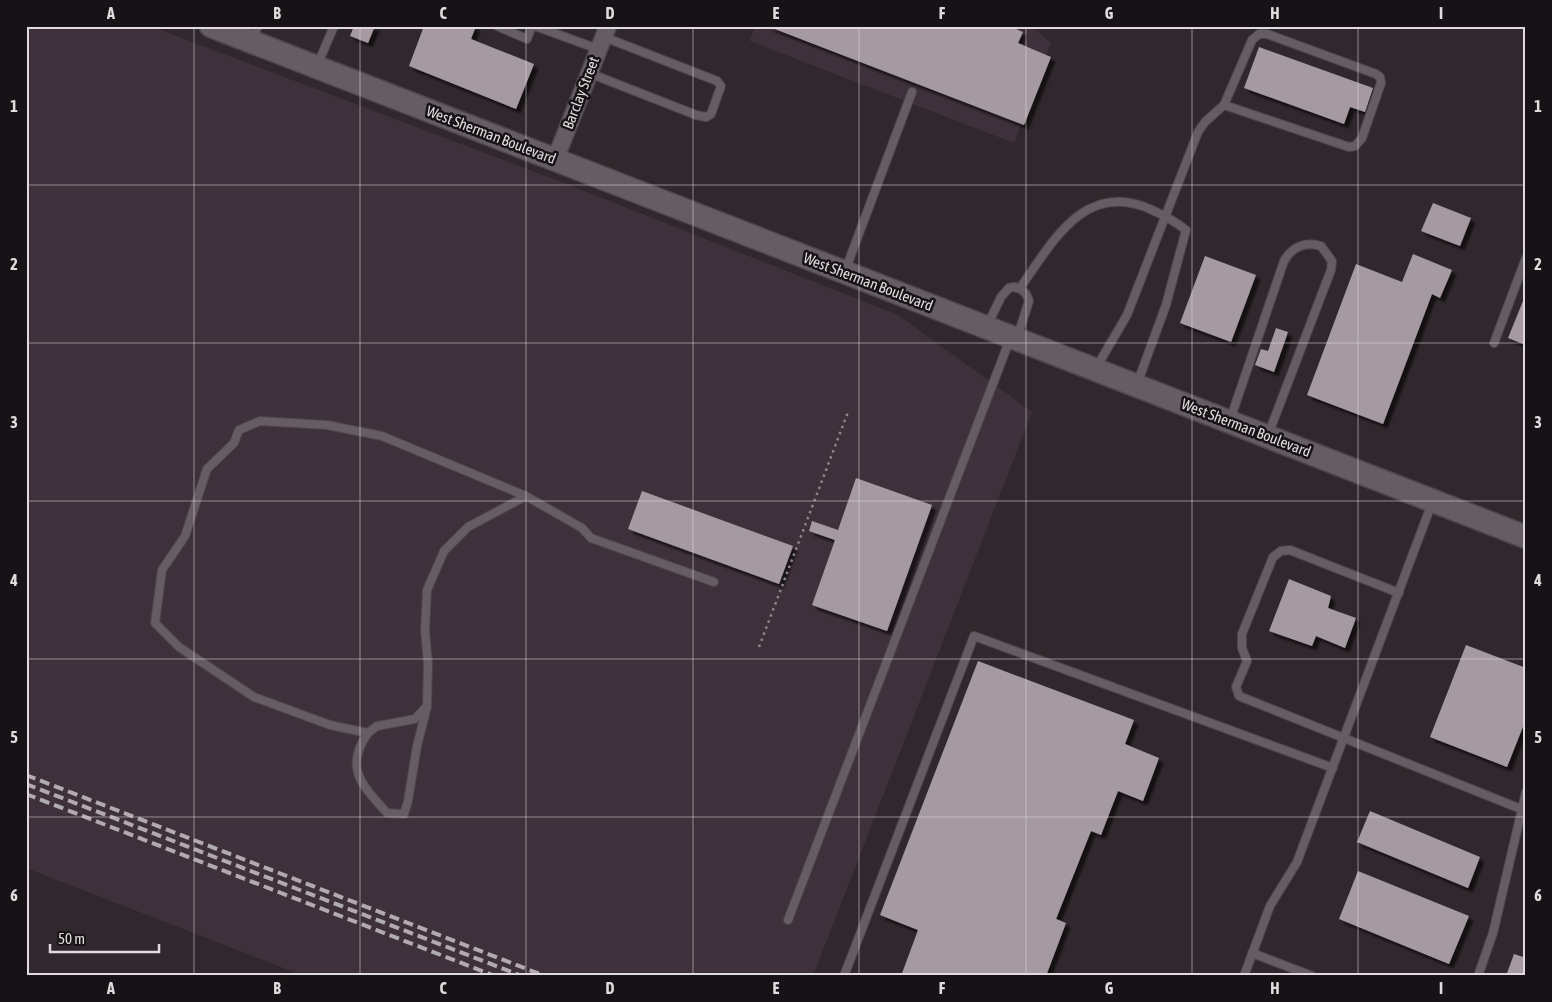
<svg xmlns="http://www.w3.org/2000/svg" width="1552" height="1002" viewBox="0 0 1552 1002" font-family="'Asap Condensed',sans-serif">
	<defs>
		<filter id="shadow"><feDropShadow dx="4.5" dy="4.5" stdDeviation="1" flood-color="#0009"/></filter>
	</defs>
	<rect width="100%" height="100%" fill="#31282e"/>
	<!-- built -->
	<g fill="#3f313b">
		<path d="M 26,26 L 150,26 L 569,185 L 898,315 L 1032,412 L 813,976 L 304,976 L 26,868 Z"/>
		<path d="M 755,26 L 1031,26 L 1051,43 L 1014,143 L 750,41 Z"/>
	</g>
	<!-- building -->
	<g fill="#a59aa1" filter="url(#shadow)">
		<path d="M 354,26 L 375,26 L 368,43 L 350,36 Z"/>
		<path d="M 424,26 L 476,26 L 471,39 L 534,64 L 516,109 L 409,66 Z"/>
		<path d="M 767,26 L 1009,26 L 1023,32 L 1018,43 L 1051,57 L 1024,125 Z"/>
		<path d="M 1259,47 L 1373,88 L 1365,112 L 1350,107 L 1344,124 L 1244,88 Z"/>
		<path d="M 1433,203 L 1471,218 L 1460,246 L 1421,231 Z"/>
		<path d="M 1413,254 L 1452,270 L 1440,298 L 1432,294 L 1383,424 L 1307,395 L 1356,264 L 1402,282 Z"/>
		<path d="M 1205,256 L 1256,275 L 1231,342 L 1180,323 Z"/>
		<path d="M 1525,296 L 1526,296 L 1526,345 L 1508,338 Z"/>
		<path d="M 1276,328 L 1288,332 L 1274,372 L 1255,365 L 1261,349 L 1268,351 Z"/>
		<path d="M 856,478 L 932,505 L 887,631 L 812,605 L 835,540 L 809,531 L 812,521 L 838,530 Z"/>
		<path d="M 642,491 L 793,546 L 779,584 L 628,529 Z"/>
		<path d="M 1289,579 L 1331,596 L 1328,608 L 1356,618 L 1345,648 L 1316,636 L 1312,646 L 1269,631 Z"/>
		<path d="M 1466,645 L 1526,668 L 1526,719 L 1507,767 L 1430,737 Z"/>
		<path d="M 978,661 L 1134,720 L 1125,744 L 1159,758 L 1143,801 L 1118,791 L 1101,835 L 1091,831 L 1056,919 L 1066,923 L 1046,976 L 901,976 L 918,930 L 880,915 Z"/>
		<path d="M 1370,811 L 1480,857 L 1468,888 L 1357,842 Z"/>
		<path d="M 1358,871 L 1469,916 L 1449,964 L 1339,919 Z"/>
		<path d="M 1514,954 L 1526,958 L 1526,976 L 1506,976 Z"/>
	</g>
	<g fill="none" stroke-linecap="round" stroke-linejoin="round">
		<defs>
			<g id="lane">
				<path d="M 497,26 L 527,39 L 532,26"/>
				<path d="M 535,26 L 598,49"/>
				<path d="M 252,40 L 258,26"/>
				<path d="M 317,66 L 334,26"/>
				<path d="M 589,73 L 696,115 L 706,117 L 711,114 L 721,86 L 717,81 L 604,37"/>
				<path d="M 845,271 L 912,92"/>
				<path d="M 1020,288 C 1052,243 1084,180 1150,209 C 1163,215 1175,221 1186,230 L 1166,305 L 1137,384"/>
				<path d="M 987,326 L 1001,297 L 1009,288 L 1014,287 C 1023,289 1027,293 1029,301 L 1017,338"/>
				<path d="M 1494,343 L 1526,258"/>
				<path d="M 1096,368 L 1127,315 L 1198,132 L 1205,122 L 1224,105 L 1252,40 L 1259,34 L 1267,34 L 1376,74 L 1380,77 L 1381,83 L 1362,138 L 1355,146 L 1349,147 L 1224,105"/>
				<path d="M 1230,420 L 1284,261 C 1292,247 1305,241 1321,246 L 1332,261 L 1331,270 L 1268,435"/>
				<path d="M 526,496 L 468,527 L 444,551 L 427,590 L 425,630 L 428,664 L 427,706 L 415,719 L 377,726 L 368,733 L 330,725 L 254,697 L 179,647 L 155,623 L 162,570 L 185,536 L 207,469 L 234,443 L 239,430 L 260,421 L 327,425 L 382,436 L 526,496 L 582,528 L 591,538 L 714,582"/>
				<path d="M 1399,593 L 1290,550 L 1281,551 L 1273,557 L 1242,634 L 1242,648 L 1247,661 L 1236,687 L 1239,696 L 1526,811"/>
				<path d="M 368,733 C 343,768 363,786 387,813 L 404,814 L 408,801 L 417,746 L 427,707"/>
				<path d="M 788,920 L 1010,339"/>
				<path d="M 1252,953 L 1312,976"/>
				<path d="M 844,976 L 974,636 L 1333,768"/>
				<path d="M 1244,976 L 1270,906 L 1297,862 L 1432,503"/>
				<path d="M 1478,976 L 1493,933 L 1526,792"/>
			</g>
			<path id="street" d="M 555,160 L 608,26"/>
			<path id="secondary" d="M 211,26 L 1526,537"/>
		</defs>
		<!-- lane casing -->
		<use href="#lane" stroke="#4d464a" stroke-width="10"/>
		<!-- street casing -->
		<use href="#street" stroke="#4d464a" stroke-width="19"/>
		<!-- secondary casing -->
		<use href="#secondary" stroke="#4d464a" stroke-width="25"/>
		<!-- path -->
		<path stroke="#8c858a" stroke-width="2.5" stroke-dasharray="2.5 4" stroke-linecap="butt" d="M 759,647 L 848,412"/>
		<!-- lane -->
		<use href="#lane" stroke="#665c63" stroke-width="8"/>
		<!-- street -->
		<use href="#street" stroke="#665c63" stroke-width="16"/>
		<!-- secondary -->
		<use href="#secondary" stroke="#665c63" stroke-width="22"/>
		<!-- rail -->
		<g stroke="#b1aaae" stroke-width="4" stroke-dasharray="10 5" stroke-linecap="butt">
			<path d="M 26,775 L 545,976"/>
			<path d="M 26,784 L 522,976"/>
			<path d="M 26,794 L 495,976"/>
		</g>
	</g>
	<!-- grid -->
	<path fill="none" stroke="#e1dbdf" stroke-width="1" stroke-opacity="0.55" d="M 194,26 L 194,976M 360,26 L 360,976M 526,26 L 526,976M 693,26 L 693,976M 859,26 L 859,976M 1026,26 L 1026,976M 1192,26 L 1192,976M 1358,26 L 1358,976M 26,185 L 1526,185M 26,343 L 1526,343M 26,501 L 1526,501M 26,659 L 1526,659M 26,817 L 1526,817"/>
	<g text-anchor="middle" stroke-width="5" stroke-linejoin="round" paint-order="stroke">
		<!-- street labels -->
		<g font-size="15" fill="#e1dbdf" stroke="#161215">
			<text transform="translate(581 93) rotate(-69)" y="5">Barclay Street</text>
			<text transform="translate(491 135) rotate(21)" y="5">West Sherman Boulevard</text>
			<text transform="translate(868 282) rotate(21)" y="5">West Sherman Boulevard</text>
			<text transform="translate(1246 428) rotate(21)" y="5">West Sherman Boulevard</text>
		</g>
	</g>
	<!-- border -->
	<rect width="1552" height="1002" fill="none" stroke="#161215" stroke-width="55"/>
	<!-- scale -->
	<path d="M50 944v8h109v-8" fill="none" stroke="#e1dbdf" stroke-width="2.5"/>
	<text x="58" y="944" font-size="15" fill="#e1dbdf" stroke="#161215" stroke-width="4" paint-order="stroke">50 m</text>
	<rect x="28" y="28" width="1496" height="946" fill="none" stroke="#e1dbdf" stroke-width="2"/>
	<g font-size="16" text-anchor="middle" font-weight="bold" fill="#e1dbdf">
		<text x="111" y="19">A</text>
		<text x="277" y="19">B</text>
		<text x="443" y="19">C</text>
		<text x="610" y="19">D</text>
		<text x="776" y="19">E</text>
		<text x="942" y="19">F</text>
		<text x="1109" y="19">G</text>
		<text x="1275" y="19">H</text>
		<text x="1441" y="19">I</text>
		<text x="14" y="112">1</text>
		<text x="1538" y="112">1</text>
		<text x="14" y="270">2</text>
		<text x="1538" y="270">2</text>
		<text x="14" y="428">3</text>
		<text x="1538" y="428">3</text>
		<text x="14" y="586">4</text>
		<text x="1538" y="586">4</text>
		<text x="14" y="743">5</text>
		<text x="1538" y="743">5</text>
		<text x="14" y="901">6</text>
		<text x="1538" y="901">6</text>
		<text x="111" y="994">A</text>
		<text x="277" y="994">B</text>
		<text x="443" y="994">C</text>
		<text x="610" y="994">D</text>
		<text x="776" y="994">E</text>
		<text x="942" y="994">F</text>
		<text x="1109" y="994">G</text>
		<text x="1275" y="994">H</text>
		<text x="1441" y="994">I</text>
	</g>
</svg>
